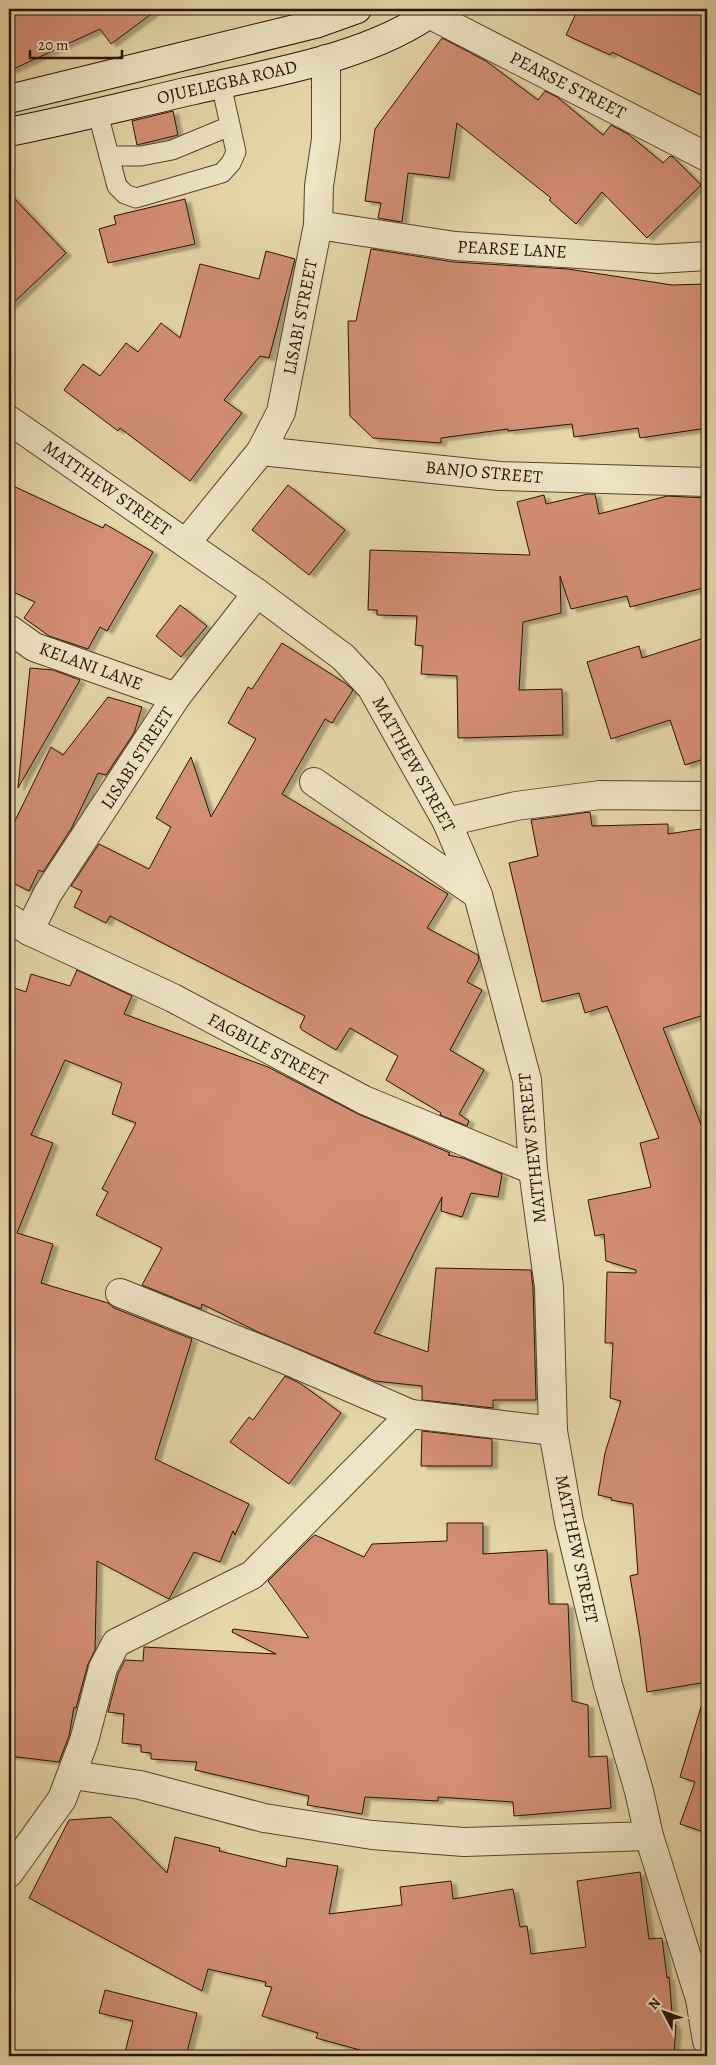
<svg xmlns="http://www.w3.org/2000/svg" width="716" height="2065" viewBox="0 0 716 2065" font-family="Alegreya,serif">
	<defs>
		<filter id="shadow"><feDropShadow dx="5.5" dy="3" stdDeviation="1" flood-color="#0004"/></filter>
	</defs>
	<rect width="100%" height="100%" fill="#e5d6a8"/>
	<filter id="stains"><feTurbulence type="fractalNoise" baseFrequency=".004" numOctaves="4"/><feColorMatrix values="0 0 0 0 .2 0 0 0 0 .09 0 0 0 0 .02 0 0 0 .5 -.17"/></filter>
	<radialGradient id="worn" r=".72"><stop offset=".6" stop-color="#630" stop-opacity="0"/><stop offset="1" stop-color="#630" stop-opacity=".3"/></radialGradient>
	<!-- building -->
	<g fill="#d38e76" stroke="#281202" filter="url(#shadow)">
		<path d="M 9,9 L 158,9 L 111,44 L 100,29 L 9,71 Z"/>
		<path d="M 578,9 L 707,9 L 707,98 L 612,52 L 610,55 L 566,35 Z"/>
		<path d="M 442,38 L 486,61 L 538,100 L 545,91 L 557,97 L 603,135 L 611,125 L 628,134 L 663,163 L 670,156 L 673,157 L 701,185 L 647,238 L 602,192 L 576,224 L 549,200 L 551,198 L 457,123 L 449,178 L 408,173 L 402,222 L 378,218 L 381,203 L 365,201 L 375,129 Z"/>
		<path d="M 173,111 L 178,135 L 137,145 L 132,121 Z"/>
		<path d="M 9,193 L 66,253 L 9,307 Z"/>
		<path d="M 185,199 L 195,244 L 108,263 L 99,229 L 116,224 L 114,216 Z"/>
		<path d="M 371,249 L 454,262 L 568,269 L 672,285 L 707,284 L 707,428 L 640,438 L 638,428 L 574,437 L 572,424 L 508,431 L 508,429 L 441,438 L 441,443 L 373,438 L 350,416 L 348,321 L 356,321 Z"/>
		<path d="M 266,251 L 295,259 L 269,358 L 260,356 L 224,400 L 242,413 L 190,481 L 120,428 L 118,431 L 64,390 L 83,364 L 100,376 L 126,343 L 138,352 L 161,323 L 180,338 L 200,264 L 259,279 Z"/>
		<path d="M 9,484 L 103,528 L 105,524 L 153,552 L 107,631 L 100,627 L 88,649 L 49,636 L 24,618 L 35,602 L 9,590 Z"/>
		<path d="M 288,485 L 345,530 L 309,575 L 252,530 Z"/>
		<path d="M 588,494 L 595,494 L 599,514 L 667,496 L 707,498 L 707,587 L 630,607 L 627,596 L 571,609 L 560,576 L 561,613 L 523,622 L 519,690 L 562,689 L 563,735 L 458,738 L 457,676 L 421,674 L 423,646 L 415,645 L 417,616 L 377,615 L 377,610 L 368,610 L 370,550 L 530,555 L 517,502 L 544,495 L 546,504 Z"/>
		<path d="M 180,605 L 207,626 L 181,657 L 156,636 Z"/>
		<path d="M 707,637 L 707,758 L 685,765 L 670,720 L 611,739 L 587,662 L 639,646 L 642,658 Z"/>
		<path d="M 282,643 L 345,683 L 353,690 L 332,723 L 325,719 L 282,794 L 448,894 L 427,928 L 478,955 L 479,960 L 467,982 L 482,990 L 450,1050 L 484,1070 L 459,1114 L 469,1121 L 467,1126 L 440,1115 L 441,1113 L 386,1080 L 398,1056 L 350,1028 L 336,1050 L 302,1030 L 300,1027 L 305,1016 L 110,916 L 106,923 L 74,907 L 82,891 L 71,886 L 99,844 L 149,869 L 171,827 L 156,818 L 191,757 L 211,817 L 256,739 L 228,723 L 248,687 L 252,689 Z"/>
		<path d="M 30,668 L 53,670 L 80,680 L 18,788 Z"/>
		<path d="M 108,697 L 142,707 L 134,733 L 106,775 L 98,773 L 71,829 L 43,872 L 39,870 L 29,891 L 9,881 L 9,833 L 51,747 L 63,755 Z"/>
		<path d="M 590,812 L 592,826 L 668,824 L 668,834 L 707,828 L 707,1014 L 663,1028 L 702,1127 L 707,1125 L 707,1682 L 647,1692 L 640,1637 L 630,1576 L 638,1574 L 633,1504 L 611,1500 L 612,1498 L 598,1495 L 605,1453 L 621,1401 L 610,1398 L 613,1343 L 605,1343 L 607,1272 L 636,1273 L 636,1270 L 606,1261 L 604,1234 L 595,1236 L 588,1200 L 651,1187 L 640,1143 L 659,1138 L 607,1006 L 585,1013 L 579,993 L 542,1002 L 509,863 L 538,856 L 531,820 Z"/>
		<path d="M 77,970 L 132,996 L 124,1014 L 268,1067 L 358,1114 L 450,1153 L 448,1155 L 463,1158 L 502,1174 L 498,1197 L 471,1193 L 462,1217 L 441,1211 L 442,1197 L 374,1333 L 428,1352 L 436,1268 L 531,1270 L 533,1288 L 536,1400 L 493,1400 L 493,1408 L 422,1400 L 422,1386 L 375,1381 L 258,1332 L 202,1304 L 201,1309 L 142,1285 L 162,1248 L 96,1215 L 108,1192 L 102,1189 L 136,1123 L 112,1114 L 122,1083 L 65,1060 L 31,1135 L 53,1143 L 17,1233 L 53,1244 L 41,1283 L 108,1303 L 114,1308 L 192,1339 L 155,1459 L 249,1504 L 235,1535 L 233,1531 L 220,1562 L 194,1552 L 169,1599 L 97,1561 L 95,1650 L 88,1664 L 76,1708 L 74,1707 L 69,1736 L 59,1762 L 9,1756 L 9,986 L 26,992 L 31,974 L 70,986 Z"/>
		<path d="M 285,1376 L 301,1384 L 341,1413 L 289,1484 L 230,1442 L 249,1417 L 253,1420 Z"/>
		<path d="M 422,1431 L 492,1439 L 492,1466 L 421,1466 Z"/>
		<path d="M 447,1523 L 483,1523 L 483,1554 L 547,1550 L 549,1604 L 568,1604 L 572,1701 L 588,1705 L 589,1757 L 607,1756 L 611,1808 L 514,1816 L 513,1802 L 438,1797 L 438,1801 L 365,1797 L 362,1814 L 307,1805 L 309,1796 L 195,1770 L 197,1762 L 151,1759 L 151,1753 L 141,1752 L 141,1745 L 122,1743 L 124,1714 L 108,1712 L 118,1674 L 125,1660 L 143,1661 L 144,1647 L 276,1654 L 232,1632 L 233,1629 L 309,1638 L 268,1581 L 310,1539 L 315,1535 L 364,1557 L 372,1544 L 447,1541 Z"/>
		<path d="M 701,1707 L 707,1708 L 707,1833 L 680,1824 L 695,1782 L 680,1777 Z"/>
		<path d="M 111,1817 L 167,1873 L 175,1837 L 220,1848 L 219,1851 L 286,1867 L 287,1858 L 338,1866 L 329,1914 L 402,1905 L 400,1887 L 451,1881 L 453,1899 L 513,1889 L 520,1927 L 527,1926 L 531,1954 L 586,1947 L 577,1881 L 640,1872 L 649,1939 L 662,1938 L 667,1978 L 669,1977 L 673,2025 L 676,2025 L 674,2056 L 382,2056 L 316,2038 L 318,2033 L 262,2016 L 272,1987 L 265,1986 L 266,1982 L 208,1969 L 202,1991 L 29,1898 L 69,1820 Z"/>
		<path d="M 105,1990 L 197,2013 L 186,2056 L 124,2056 L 133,2021 L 99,2013 Z"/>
	</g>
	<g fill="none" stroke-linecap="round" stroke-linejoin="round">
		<defs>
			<g id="service">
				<path d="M 98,114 L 117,186 L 125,194 L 136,198 L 222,173 L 231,163 L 236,152 L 221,84"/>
				<path d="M 109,156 L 141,156 L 172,150 L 230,126"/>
			</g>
			<g id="minor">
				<path d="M 429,14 L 707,157"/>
				<path d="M 318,225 L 455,246 L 657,259 L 707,256"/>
				<path d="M 9,420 L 257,593 L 343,657 L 371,687 L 447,822 L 478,895 L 527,1080 L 533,1170 L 549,1287 L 553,1431 L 569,1522 L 608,1685 L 639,1791 L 649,1836 L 700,1999 L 707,2041"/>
				<path d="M 261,451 L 500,476 L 707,482"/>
				<path d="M 186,543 L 261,451 L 281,412 L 318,225 L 319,186 L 326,139 L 326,59"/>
				<path d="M 9,629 L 34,647 L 176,697"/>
				<path d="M 314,782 L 478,895"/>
				<path d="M 447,822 L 516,806 L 600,795 L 707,796"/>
				<path d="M 9,918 L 29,931 L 173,998 L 364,1100 L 533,1170"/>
				<path d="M 29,931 L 48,893 L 176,697 L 257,593"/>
				<path d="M 120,1293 L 284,1359 L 411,1414"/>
				<path d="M 73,1775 L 140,1785 L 264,1818 L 372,1835 L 464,1842 L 649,1836"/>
				<path d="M 9,1873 L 62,1799 L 84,1741 L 103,1668 L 116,1643 L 252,1575 L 411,1414 L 553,1431"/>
			</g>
			<g id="secondary">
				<path d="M 9,99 L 315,24 L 357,9"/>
				<path d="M 9,132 C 70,120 129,105 190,91 C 266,74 374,57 436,9"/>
			</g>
		</defs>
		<!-- service casing -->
		<use href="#service" stroke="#57432c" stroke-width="21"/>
		<!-- minor casing -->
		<use href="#minor" stroke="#57432c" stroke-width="30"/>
		<!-- secondary casing -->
		<use href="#secondary" stroke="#281202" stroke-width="30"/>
		<!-- service -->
		<use href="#service" stroke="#eee4c6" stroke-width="19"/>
		<!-- minor -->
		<use href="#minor" stroke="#eee4c6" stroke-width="28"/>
		<!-- secondary -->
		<use href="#secondary" stroke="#eee4c6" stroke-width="28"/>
	</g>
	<g text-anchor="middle" stroke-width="5" stroke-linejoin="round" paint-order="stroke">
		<!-- street labels -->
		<g font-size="18" fill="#281202" stroke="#eee4c6">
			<text transform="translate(227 82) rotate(-13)" y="6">OJUELEGBA ROAD</text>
			<text transform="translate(568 85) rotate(27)" y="6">PEARSE STREET</text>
			<text transform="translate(512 249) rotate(3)" y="6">PEARSE LANE</text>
			<text transform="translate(300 317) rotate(-79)" y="6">LISABI STREET</text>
			<text transform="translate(484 472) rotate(5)" y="6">BANJO STREET</text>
			<text transform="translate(107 488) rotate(35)" y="6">MATTHEW STREET</text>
			<text transform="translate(91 666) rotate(20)" y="6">KELANI LANE</text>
			<text transform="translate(137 758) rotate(-57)" y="6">LISABI STREET</text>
			<text transform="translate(414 764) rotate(61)" y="6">MATTHEW STREET</text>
			<text transform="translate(268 1049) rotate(28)" y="6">FAGBILE STREET</text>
			<text transform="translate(532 1148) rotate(-96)" y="6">MATTHEW STREET</text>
			<text transform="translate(577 1549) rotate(78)" y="6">MATTHEW STREET</text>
		</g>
	</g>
	<!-- margin -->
	<rect width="716" height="2065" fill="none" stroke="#e5d6a8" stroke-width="30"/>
	<rect x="10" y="10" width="696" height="2045" fill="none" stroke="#281202" stroke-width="2.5"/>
	<rect x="15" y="15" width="686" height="2035" fill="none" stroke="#281202"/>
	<!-- north arrow -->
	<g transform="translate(664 2012) rotate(311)" stroke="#eee4c6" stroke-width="4" paint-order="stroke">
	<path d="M0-4L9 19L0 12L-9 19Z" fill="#281202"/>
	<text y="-8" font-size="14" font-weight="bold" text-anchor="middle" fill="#281202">N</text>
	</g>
	<!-- scale -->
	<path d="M30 50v8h92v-8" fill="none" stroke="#281202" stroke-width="2.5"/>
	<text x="38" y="50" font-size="15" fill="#281202" stroke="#eee4c6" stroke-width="4" paint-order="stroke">20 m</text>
	<rect width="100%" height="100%" filter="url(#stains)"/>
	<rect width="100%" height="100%" fill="url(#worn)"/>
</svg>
